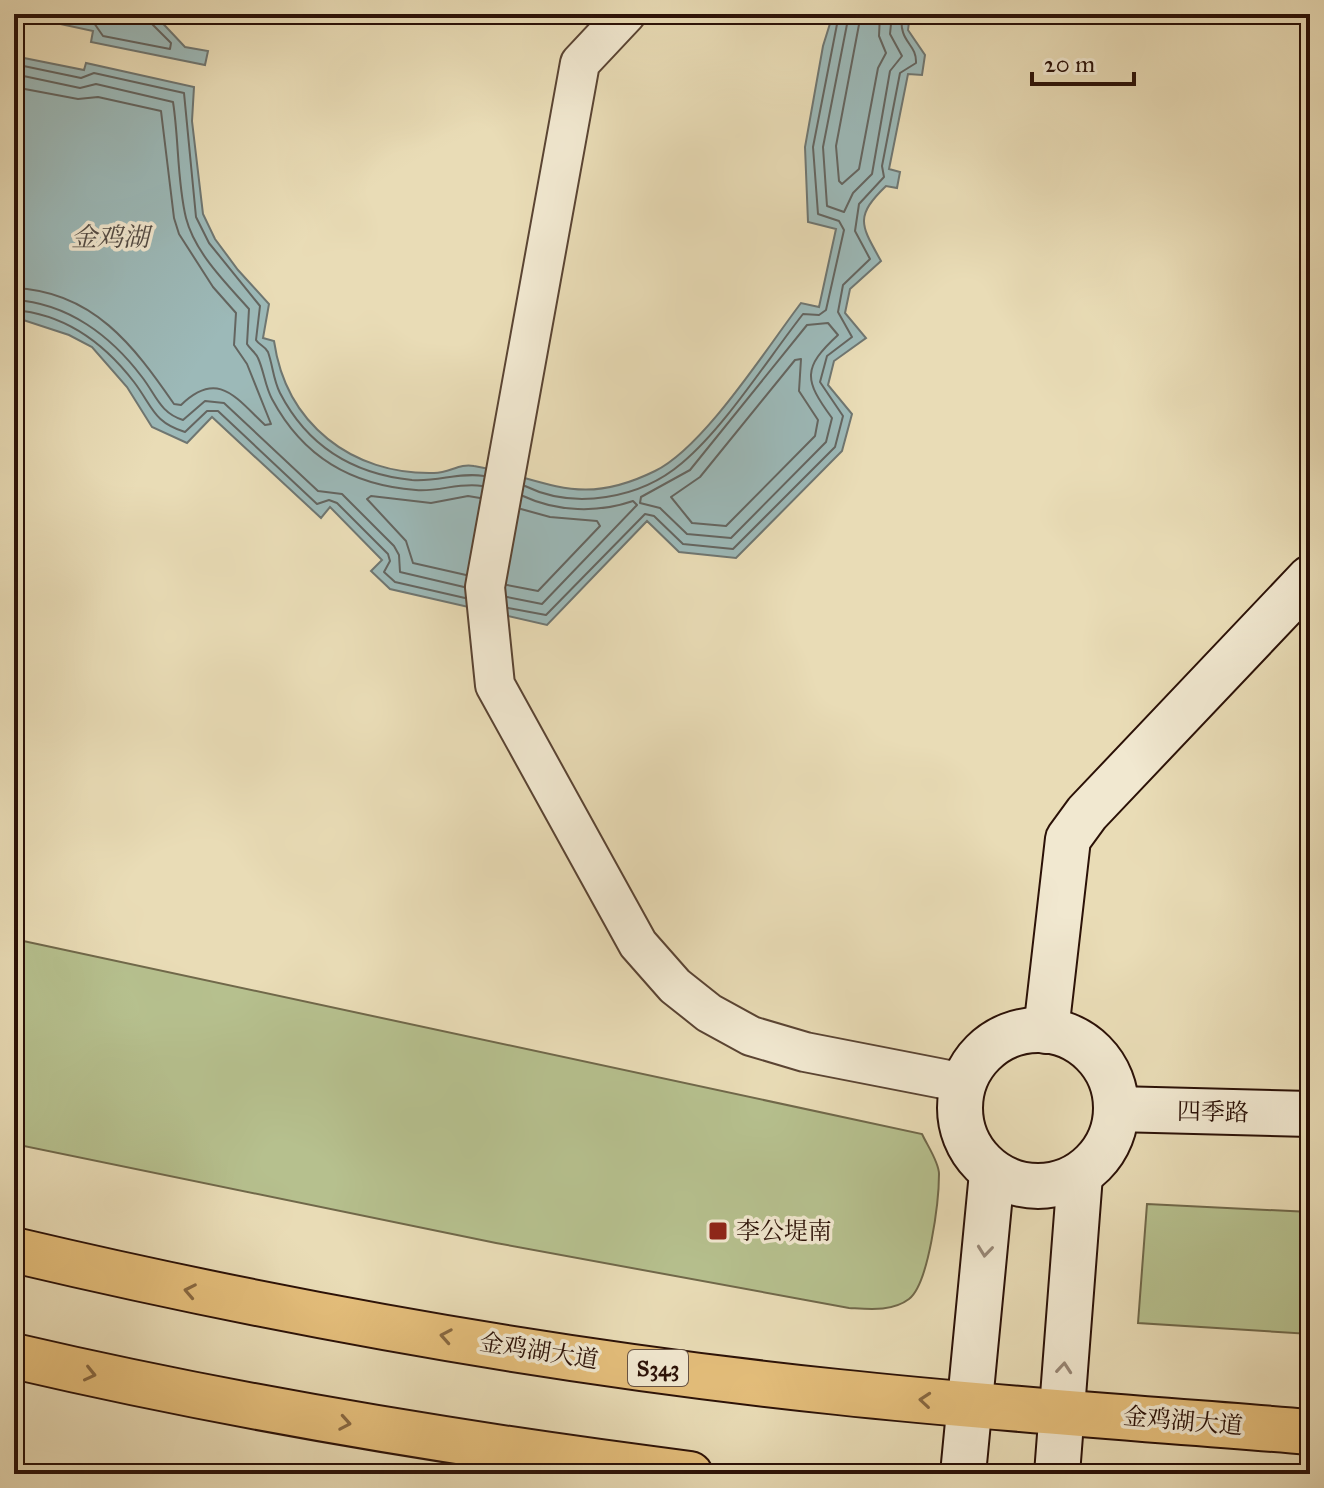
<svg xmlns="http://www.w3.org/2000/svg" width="1324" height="1488" viewBox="0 0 1324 1488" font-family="'IM FELL Great Primer','Noto Serif SC',serif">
	<rect width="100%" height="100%" fill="#e9dcb6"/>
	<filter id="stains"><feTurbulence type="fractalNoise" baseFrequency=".0025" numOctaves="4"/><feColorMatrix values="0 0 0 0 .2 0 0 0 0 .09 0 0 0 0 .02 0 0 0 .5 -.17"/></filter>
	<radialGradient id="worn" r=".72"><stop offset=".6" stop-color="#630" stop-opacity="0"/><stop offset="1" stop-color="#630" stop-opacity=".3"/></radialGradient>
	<!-- green -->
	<g fill="#b6c08e" stroke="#70684a" stroke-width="2">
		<path d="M 14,939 L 922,1134 C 927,1145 939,1162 939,1174 C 939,1200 929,1284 909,1299 C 892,1312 868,1309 849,1308 L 496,1243 L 14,1144 Z"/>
		<path d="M 1147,1204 L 1310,1212 L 1310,1334 L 1138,1323 Z"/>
	</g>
	<!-- water -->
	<g fill="#9cb9b8" stroke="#6f7671" stroke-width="2">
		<path d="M 14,14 L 154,14 L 185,47 L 208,51 L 205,65 L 91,42 L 93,31 Z"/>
		<path d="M 833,14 L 910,14 L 908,30 L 925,55 L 922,75 L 908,74 L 889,169 L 900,172 L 897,188 L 886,186 C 854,217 861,225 881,261 L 850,289 L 845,313 L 866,338 L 834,361 L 828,385 L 852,414 L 842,451 L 736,558 L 679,552 L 647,521 L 547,625 L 390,589 L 371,571 L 382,560 L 330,507 L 321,518 L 212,417 L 187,443 L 152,427 L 127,387 L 92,347 L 69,335 L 14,317 L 14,56 L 84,70 L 86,63 L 194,87 L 192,121 L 203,214 L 215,239 L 238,270 L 269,304 L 263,338 L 274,341 C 286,424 352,475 434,473 C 450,473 459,463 474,466 C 549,479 578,509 655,471 C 704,447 766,349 801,303 L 819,307 L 836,229 L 808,222 L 805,147 L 823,46 Z"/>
	</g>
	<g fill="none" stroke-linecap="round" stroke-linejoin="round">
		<!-- shore -->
		<g stroke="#646560" stroke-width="2">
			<path d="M 47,14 L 94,23 L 103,36 L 170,49 L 171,43 L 150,22 L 149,14"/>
			<path d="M 849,14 L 823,147 L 827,206 L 844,212 L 853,193 L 872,174 L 890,71 L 902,56 L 890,34 L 892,14"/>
			<path d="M 861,14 L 836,146 L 839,181 L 842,184 L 859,169 L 878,68 L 886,53 L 879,36 L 880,14"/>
			<path d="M 14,64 L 81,78 L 94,73 L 184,93 L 196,217 L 209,243 L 260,306 L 256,340 C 259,345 265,346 268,352 C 273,366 273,379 280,393 C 308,447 353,474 412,480 C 438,482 459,472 484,476"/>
			<path d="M 14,74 L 80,88 L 96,84 L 173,102 C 179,140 177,181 186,218 C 195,253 226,283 249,309 L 247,344 C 250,349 256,353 258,358 C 264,371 265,386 272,399 C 303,457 351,485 416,490 C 439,492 460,482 482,486"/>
			<path d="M 14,87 L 78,99 L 98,97 L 161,111 L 174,218 L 179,234 L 213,287 L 236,313 L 234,345 L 247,364 L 271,424 L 265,425 C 236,398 218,369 181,405 L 174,404 C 134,346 93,291 14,288"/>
			<path d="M 14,300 C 68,303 111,336 142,377 C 156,395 160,413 183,420 L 205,401 L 224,403 L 318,491 L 342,494 L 394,546 L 399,555 L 400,572 L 464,587"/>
			<path d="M 14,310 C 64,314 104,343 134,382 C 153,407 153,422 185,432 L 207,411 L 218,411 L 317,504 L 329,500 L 337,503 L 388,554 L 390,561 L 384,572 L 395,582 L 465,598"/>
			<path d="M 828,323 L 838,335 C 802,368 804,380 832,418 L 826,442 L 731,538 L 687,534 L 660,508 L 640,503 L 641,497 L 690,470 L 807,325 Z"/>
			<path d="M 801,359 L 799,391 L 818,420 L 815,436 L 726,526 L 692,523 L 671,497 L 700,477 L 795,360 Z"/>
			<path d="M 525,486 C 574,510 640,499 682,463 C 725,427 767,360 803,314 L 819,315 L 826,310 L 844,230 L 839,221 L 818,214 L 813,147 L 839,14"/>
			<path d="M 466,575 L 413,563 L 406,541 L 367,499 L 371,496 L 431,503 L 468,496 L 480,498"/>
			<path d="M 507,585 L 538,591 L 600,526 L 597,521 L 550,517 L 521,509"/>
			<path d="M 507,597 L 542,604 L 637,505 L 633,501 C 598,513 557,512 523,496"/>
			<path d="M 508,608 L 546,615 L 645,514 L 654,516 L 683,544 L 733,549 L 835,447 L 843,416 L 820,382 L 827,356 L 852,337 L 838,312 L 843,285 L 870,259 L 855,231 L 859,204 L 884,177 L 882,166 L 900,73 L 916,63 C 917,43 898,43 902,14"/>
		</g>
		<defs>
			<path id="street" d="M 626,14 L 580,63 L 485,587 L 495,685 L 638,944 L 675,986 L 709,1013 L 751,1036 L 805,1052 L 964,1083"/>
			<g id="secondary">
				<circle cx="1038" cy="1108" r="78"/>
				<path d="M 1046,1031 L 1068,839 L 1087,813 L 1310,578"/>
				<path d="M 1116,1109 L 1310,1114"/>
				<path d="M 963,1474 L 992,1173"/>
				<path d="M 1057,1474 L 1080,1175"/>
			</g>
			<g id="primary">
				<path d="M 14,1250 C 285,1314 561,1363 838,1392 C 995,1409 1153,1419 1310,1432"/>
				<path d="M 14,1356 C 237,1408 462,1445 690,1474"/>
			</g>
		</defs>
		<!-- street casing -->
		<use href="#street" stroke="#5a4433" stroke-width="42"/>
		<!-- secondary casing -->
		<use href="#secondary" stroke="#2b1107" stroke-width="48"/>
		<!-- primary casing -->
		<use href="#primary" stroke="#2b1107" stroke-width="48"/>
		<!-- street -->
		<use href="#street" stroke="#f1e8d0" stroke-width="38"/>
		<!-- secondary -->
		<use href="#secondary" stroke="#f1e8d0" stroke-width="44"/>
		<!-- primary -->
		<use href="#primary" stroke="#e4be7b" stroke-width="44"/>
	</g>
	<!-- one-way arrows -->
	<defs><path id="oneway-chevron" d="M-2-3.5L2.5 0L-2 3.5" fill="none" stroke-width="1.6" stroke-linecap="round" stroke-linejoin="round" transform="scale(2)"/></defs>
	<g stroke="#988776">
		<use href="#oneway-chevron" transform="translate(985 1251) rotate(96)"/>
		<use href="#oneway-chevron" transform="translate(1064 1368) rotate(-85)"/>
	</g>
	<g stroke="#886841">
		<use href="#oneway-chevron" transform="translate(190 1291) rotate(-169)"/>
		<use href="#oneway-chevron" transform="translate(446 1336) rotate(-170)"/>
		<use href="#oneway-chevron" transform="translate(90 1374) rotate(13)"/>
		<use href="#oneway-chevron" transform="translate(925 1400) rotate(-175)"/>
		<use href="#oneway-chevron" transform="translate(345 1423) rotate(10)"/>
	</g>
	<!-- markers -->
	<rect fill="#8f2418" stroke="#f1e8d0" stroke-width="3" x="708" y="1221" width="20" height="20" rx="4"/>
	<g text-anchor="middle" stroke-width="7" stroke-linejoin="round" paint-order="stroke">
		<!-- shield labels -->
		<rect fill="#f1e8d0" stroke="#665243" stroke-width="2" x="628" y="1350" width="60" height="36" rx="6"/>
		<g font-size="22" font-weight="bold" fill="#2b1107">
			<text x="658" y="1376">S343</text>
		</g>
		<!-- street labels -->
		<g font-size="24" fill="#2b1107" stroke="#f1e8d0">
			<text transform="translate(1213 1112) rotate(1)" y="8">四季路</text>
			<text transform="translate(539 1351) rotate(9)" y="8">金鸡湖大道</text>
			<text transform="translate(1183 1421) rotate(5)" y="8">金鸡湖大道</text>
		</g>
		<!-- poi labels -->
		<g font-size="24" fill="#2b1107" stroke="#f1e8d0" text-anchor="start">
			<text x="736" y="1239">李公堤南</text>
		</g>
		<!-- water labels -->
		<g font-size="26" font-style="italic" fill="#534c45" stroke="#f1e8d0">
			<text x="110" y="246">金鸡湖</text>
		</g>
	</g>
	<!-- margin -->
	<rect width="1324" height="1488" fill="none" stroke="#e9dcb6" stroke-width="48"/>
	<rect x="16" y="16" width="1292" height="1456" fill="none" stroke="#2b1107" stroke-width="4"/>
	<rect x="24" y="24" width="1276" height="1440" fill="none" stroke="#2b1107" stroke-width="2"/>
	<!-- scale -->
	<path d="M1032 72v12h102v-12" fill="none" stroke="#2b1107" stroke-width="4"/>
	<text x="1044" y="72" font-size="24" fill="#2b1107" stroke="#f1e8d0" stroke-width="6" paint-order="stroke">20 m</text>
	<rect width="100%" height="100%" filter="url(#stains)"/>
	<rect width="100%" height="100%" fill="url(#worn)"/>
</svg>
